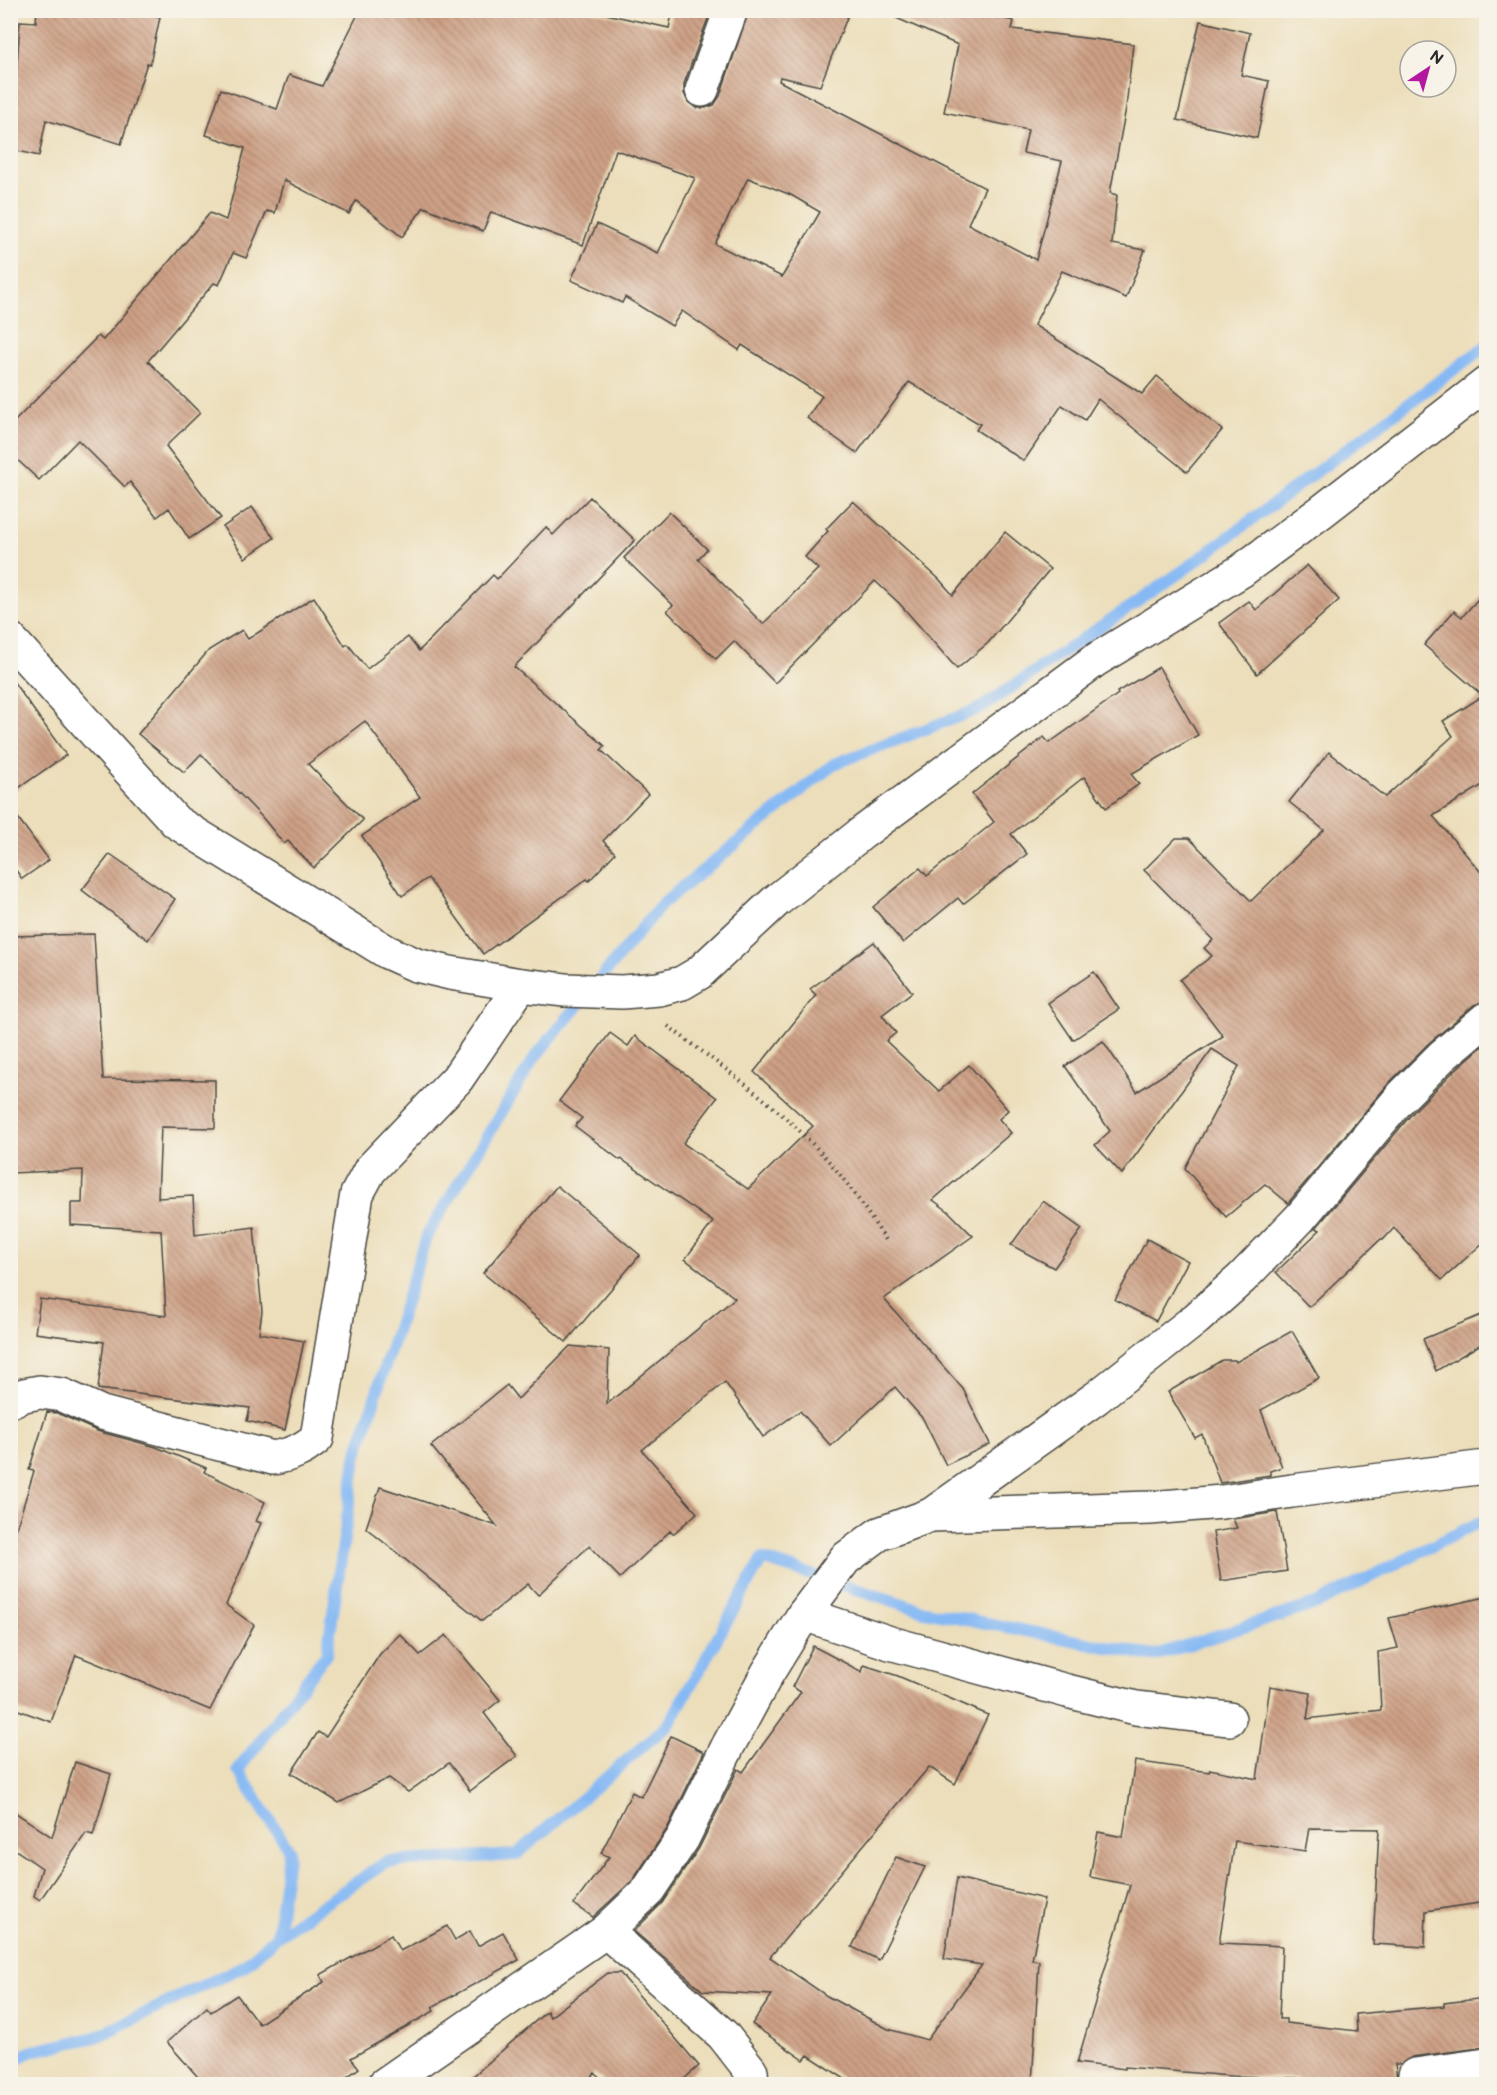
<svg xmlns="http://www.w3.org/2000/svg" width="1497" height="2095" viewBox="0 0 1497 2095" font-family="'Balsamiq Sans',sans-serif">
	<defs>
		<pattern id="building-back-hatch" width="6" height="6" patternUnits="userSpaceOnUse" patternTransform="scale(1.5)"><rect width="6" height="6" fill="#cea085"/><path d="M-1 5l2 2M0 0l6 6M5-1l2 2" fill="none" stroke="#a7836d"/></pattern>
	</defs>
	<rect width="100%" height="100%" fill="#f7f3e8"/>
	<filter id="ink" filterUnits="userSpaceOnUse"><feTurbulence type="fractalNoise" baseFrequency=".0167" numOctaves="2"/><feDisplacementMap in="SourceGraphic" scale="12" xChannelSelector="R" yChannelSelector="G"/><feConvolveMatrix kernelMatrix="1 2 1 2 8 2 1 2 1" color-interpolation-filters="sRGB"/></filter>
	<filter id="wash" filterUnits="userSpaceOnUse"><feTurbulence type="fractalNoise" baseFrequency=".008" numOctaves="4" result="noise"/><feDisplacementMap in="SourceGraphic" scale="24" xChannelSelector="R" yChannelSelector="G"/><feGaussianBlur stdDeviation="1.35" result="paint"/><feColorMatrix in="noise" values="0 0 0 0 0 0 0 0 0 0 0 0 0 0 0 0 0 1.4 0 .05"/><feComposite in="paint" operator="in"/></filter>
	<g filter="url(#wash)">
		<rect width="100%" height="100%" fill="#ecdeba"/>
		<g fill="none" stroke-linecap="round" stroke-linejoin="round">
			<!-- stream -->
			<g stroke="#86b9f4" stroke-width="12">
				<path d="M 277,1936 L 289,1850 L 238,1770 L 327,1653 L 356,1458 L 426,1237 L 535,1057 L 663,903 L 834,764 L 981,708 L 1184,570 L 1486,346"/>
				<path d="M 10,2062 L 33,2051 L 96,2037 L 244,1966 L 277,1936 L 386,1862 L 516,1855 L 669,1724 L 762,1559 L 925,1611 L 1153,1656 L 1316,1604 L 1486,1519"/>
			</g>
		</g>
		<g id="blocks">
			<!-- building -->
			<g fill="url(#building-back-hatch)" fill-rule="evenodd">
				<path d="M 37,10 L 132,10 L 160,17 L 150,64 L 147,63 L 121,144 L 46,120 L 39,156 L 10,149 L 10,109 L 14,109 L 20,21 L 36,22 Z"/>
				<path d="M 360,10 L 588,10 L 669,28 L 673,10 L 711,10 L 684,84 L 684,93 L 688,102 L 696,108 L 705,108 L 714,105 L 720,96 L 749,10 L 850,10 L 820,86 L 780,77 L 779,81 L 985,188 L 968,224 L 1036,260 L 1062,161 L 1023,153 L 1028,130 L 944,112 L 958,45 L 878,10 L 959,10 L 1014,21 L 1012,29 L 1133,44 L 1126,108 L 1110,193 L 1117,195 L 1112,244 L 1145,250 L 1126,298 L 1062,271 L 1034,325 L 1142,394 L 1157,376 L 1222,430 L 1187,472 L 1098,399 L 1085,420 L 1062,405 L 1024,461 L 976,430 L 980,424 L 909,382 L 857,453 L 807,418 L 822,396 L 742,345 L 739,350 L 682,311 L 672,326 L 625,297 L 622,303 L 571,280 L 597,224 L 658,253 L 695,178 L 616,150 L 583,245 L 491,212 L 483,231 L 424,207 L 402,237 L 356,201 L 349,214 L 284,180 L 275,213 L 267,211 L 246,258 L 233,253 L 219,285 L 214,283 L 148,361 L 200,413 L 166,446 L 221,518 L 189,539 L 169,508 L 157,517 L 130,482 L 125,487 L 78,440 L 39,480 L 10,453 L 10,426 L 98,336 L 103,340 L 210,213 L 226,220 L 245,148 L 206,135 L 221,89 L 277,109 L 289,75 L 322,86 ZM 748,178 L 791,195 L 820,212 L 782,277 L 715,244 Z"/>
				<path d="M 1200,21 L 1250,33 L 1241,75 L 1269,81 L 1257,138 L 1177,120 Z"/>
				<path d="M 590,497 L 635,540 L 514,667 L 605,746 L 601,750 L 648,794 L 603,841 L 615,853 L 589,881 L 587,879 L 483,954 L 428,878 L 402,896 L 362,836 L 420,797 L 365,721 L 308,764 L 363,820 L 314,868 L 288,841 L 284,844 L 262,817 L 201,754 L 184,772 L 138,734 L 209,650 L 242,630 L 248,639 L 314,597 L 345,646 L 348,644 L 367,669 L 408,637 L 419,651 L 493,575 L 497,579 L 546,527 L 553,535 Z"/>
				<path d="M 853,501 L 939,579 L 953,595 L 1005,532 L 1050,569 L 988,643 L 957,669 L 900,604 L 875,581 L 775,683 L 734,641 L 716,659 L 667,611 L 673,605 L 624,558 L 669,512 L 707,549 L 698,559 L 763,624 L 818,569 L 805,557 L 828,531 L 826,529 Z"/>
				<path d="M 252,507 L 274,538 L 245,558 L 223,527 Z"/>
				<path d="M 1307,565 L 1339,600 L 1257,674 L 1219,623 L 1249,601 L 1256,610 Z"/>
				<path d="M 1486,590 L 1486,788 L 1484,784 L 1433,816 L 1486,878 L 1486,1001 L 1474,1005 L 1429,1043 L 1389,1083 L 1288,1203 L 1265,1184 L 1226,1217 L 1185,1168 L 1239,1066 L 1212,1049 L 1122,1174 L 1095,1145 L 1110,1131 L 1065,1066 L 1103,1041 L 1137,1092 L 1223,1036 L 1180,980 L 1212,956 L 1204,948 L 1213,940 L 1144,870 L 1176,838 L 1189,838 L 1251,901 L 1324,830 L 1289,802 L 1329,752 L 1385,797 L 1453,736 L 1443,721 L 1483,696 L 1424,645 L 1454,611 L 1462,617 Z"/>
				<path d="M 1159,667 L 1198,735 L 1131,774 L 1139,784 L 1106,808 L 1084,777 L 1011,834 L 1027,854 L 963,904 L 958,898 L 903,943 L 873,907 L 920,868 L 927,876 L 994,822 L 972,794 L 1044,737 L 1049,743 L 1118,694 L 1117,692 Z"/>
				<path d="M 10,677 L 66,755 L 10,794 Z"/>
				<path d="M 10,807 L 49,860 L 22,879 L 10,862 Z"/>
				<path d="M 110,854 L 175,899 L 148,940 L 82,890 Z"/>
				<path d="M 94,934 L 103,1079 L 215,1080 L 215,1128 L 161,1127 L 158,1198 L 193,1196 L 195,1235 L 254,1227 L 262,1311 L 259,1333 L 304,1341 L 285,1430 L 247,1421 L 250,1408 L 98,1389 L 104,1342 L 35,1333 L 40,1299 L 166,1316 L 161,1230 L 71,1225 L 71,1203 L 82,1203 L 83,1170 L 10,1173 L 10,936 Z"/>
				<path d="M 874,942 L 912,992 L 882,1015 L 896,1033 L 886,1041 L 939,1091 L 969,1065 L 1008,1110 L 999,1119 L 1011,1133 L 933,1200 L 948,1211 L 973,1236 L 884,1299 L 963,1389 L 990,1444 L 946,1465 L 923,1419 L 895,1387 L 831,1446 L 800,1411 L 763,1437 L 725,1382 L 642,1450 L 697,1513 L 673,1534 L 670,1531 L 620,1578 L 589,1546 L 538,1595 L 528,1584 L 482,1621 L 366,1528 L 380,1487 L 497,1526 L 431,1446 L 507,1385 L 518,1399 L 570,1346 L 609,1350 L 607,1404 L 735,1298 L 685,1259 L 713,1222 L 621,1159 L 620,1160 L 575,1126 L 582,1118 L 559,1101 L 610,1033 L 628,1046 L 635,1036 L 717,1098 L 683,1143 L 748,1189 L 813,1126 L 754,1072 L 816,995 L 810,989 Z"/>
				<path d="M 1094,972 L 1119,1009 L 1073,1040 L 1048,1003 Z"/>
				<path d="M 1486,1043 L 1486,1240 L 1442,1280 L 1394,1228 L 1383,1240 L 1381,1239 L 1309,1307 L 1276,1272 L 1320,1230 L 1316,1228 L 1416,1109 L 1455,1070 Z"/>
				<path d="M 557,1186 L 640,1255 L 566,1342 L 483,1273 Z"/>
				<path d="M 1043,1201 L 1082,1229 L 1054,1268 L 1011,1245 Z"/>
				<path d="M 1147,1239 L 1188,1261 L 1156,1321 L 1115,1300 Z"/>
				<path d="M 1486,1313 L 1486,1341 L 1436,1371 L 1423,1339 Z"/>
				<path d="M 1292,1331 L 1319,1378 L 1261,1410 L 1282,1467 L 1270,1471 L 1270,1475 L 1220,1483 L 1202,1434 L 1195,1438 L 1168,1392 L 1222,1360 L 1235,1360 L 1236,1362 Z"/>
				<path d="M 47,1412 L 57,1413 L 97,1431 L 156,1447 L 206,1468 L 204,1472 L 265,1502 L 256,1521 L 261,1523 L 226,1605 L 254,1625 L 210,1710 L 76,1655 L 51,1722 L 10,1707 L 10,1549 L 34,1471 L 29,1470 Z"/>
				<path d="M 1277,1512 L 1287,1571 L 1221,1581 L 1213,1532 L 1237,1528 L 1233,1519 Z"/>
				<path d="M 1486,1597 L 1486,1902 L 1426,1911 L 1425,1947 L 1373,1944 L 1379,1829 L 1309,1828 L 1305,1851 L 1235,1841 L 1219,1943 L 1282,1946 L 1279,2019 L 1286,2019 L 1286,2023 L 1357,2031 L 1356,2014 L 1444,2006 L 1444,2003 L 1486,1998 L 1486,2047 L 1412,2057 L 1401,2064 L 1395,2064 L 1397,2079 L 1325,2085 L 1298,2085 L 1297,2078 L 1230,2076 L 1125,2067 L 1125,2069 L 1077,2063 L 1130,1885 L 1090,1877 L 1098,1832 L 1123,1837 L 1135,1761 L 1209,1772 L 1210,1769 L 1257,1779 L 1270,1686 L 1311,1693 L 1307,1719 L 1381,1710 L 1378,1652 L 1398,1648 L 1389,1618 Z"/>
				<path d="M 400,1634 L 420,1655 L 446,1635 L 500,1700 L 484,1713 L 517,1756 L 470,1791 L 449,1763 L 408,1792 L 389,1778 L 339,1803 L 291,1773 L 318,1732 L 326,1737 L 380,1654 Z"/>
				<path d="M 813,1646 L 862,1672 L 864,1665 L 898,1676 L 988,1715 L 955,1784 L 929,1767 L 770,1957 L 827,1996 L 888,2029 L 927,2040 L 982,1965 L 944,1959 L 957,1878 L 1044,1899 L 1032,1960 L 1039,1961 L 1032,2085 L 854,2085 L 808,2055 L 804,2060 L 752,2024 L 772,1995 L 703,1991 L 634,1931 L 662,1903 L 699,1848 L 738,1769 L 743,1772 L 801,1692 L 792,1687 Z"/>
				<path d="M 671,1736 L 704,1752 L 667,1829 L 633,1880 L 593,1917 L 574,1904 L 609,1857 L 601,1853 L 632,1792 L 641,1797 Z"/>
				<path d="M 75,1762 L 111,1774 L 93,1835 L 86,1833 L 40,1900 L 34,1896 L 42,1868 L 10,1846 L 10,1809 L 52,1837 Z"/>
				<path d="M 896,1857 L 925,1867 L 879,1960 L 852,1947 Z"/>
				<path d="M 447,1926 L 455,1940 L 470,1931 L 478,1946 L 503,1932 L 519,1960 L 432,2007 L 434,2011 L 351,2058 L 359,2068 L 336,2085 L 205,2085 L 167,2042 L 207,2007 L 211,2012 L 237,1995 L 259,2024 L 324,1982 L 320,1975 L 391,1935 L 400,1951 Z"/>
				<path d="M 608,1973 L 620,1973 L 699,2066 L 677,2085 L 608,2085 L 595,2073 L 581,2085 L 463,2085 L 547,2011 L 550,2017 Z"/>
			</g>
		</g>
	</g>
	<g filter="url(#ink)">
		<use href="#blocks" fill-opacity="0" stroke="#484640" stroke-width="1.5"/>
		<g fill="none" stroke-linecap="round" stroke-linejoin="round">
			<defs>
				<g id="minor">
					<path d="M 702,90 L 731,10"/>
					<path d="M 10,639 L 176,822 L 387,952 L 416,965 L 450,973 L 521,985 L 565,990 L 622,992 L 659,989 L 682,983 L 699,973 L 776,901 L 862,833 L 1094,661 L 1241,571 L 1321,512 L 1486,384"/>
					<path d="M 10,1401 L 24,1395 L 40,1392 L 62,1395 L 102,1413 L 273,1458 C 291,1455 303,1450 317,1438 L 357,1194 L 370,1170 L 457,1079 L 521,985"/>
					<path d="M 931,1515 L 1096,1398 L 1196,1319 L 1242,1278 L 1300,1218 L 1402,1096 L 1442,1056 L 1486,1019"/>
					<path d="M 804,1614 L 890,1643 L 1067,1691 L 1136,1708 L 1229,1719"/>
					<path d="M 606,1931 L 723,2035 L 751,2071 L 752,2084"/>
					<path d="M 1415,2075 L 1486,2065"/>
					<path d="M 385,2084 L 606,1931 L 647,1892 L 683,1838 L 728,1746 L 767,1674 L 804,1614 L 845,1559 L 879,1534 L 931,1515 L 1150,1508 L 1222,1502 L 1292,1491 L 1486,1467"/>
				</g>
			</defs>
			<!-- minor casing -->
			<use href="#minor" stroke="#484640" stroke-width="36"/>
			<!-- path -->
			<path stroke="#484640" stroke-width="4" stroke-dasharray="1.5 4.5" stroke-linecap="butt" d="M 668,1026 C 721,1066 778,1105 823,1155 C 847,1180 866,1211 886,1240"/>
			<!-- minor -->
			<use href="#minor" stroke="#fff" stroke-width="33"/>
		</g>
	</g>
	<!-- margin -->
	<rect width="1497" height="2095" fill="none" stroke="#f7f3e8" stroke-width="36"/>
	<!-- north arrow -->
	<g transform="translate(1428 69) rotate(36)"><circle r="28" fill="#f7f3e8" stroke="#a5a39c" stroke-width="1.5"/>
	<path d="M0-4.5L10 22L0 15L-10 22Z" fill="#b5179e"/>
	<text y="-9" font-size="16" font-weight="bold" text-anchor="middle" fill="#2b2b2b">N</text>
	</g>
</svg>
